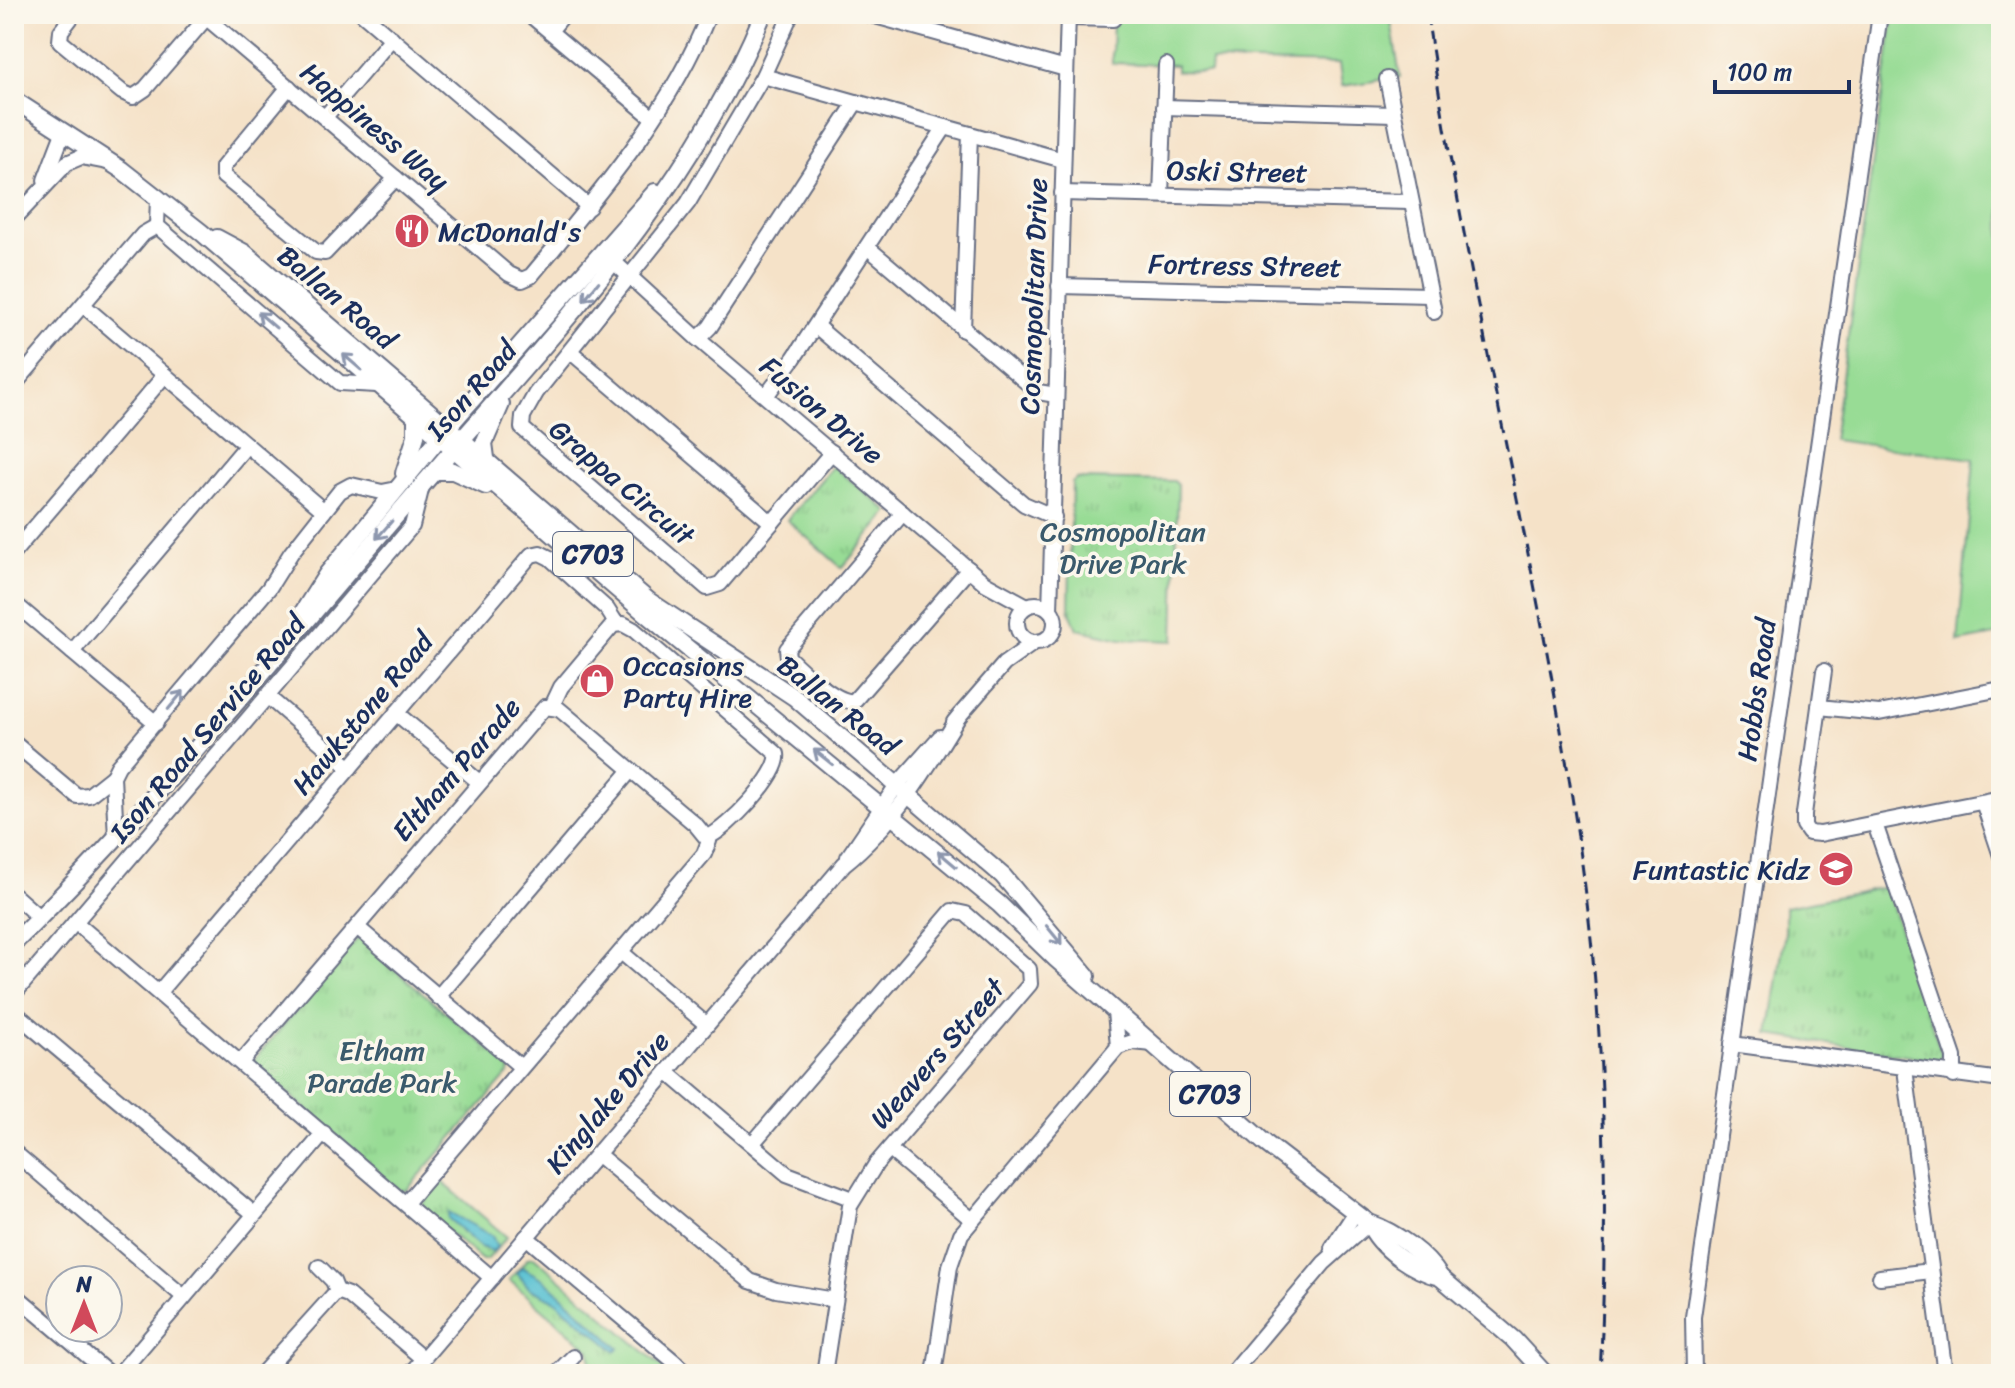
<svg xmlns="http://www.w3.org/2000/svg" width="2015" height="1388" viewBox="0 0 2015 1388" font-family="Sriracha,sans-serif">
	<defs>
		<pattern id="park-tufts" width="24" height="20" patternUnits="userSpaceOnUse" patternTransform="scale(2)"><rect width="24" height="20" fill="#98dc95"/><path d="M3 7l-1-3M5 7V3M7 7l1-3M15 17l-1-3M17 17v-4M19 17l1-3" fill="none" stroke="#82bd83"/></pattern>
	</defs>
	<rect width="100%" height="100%" fill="#fbf7ec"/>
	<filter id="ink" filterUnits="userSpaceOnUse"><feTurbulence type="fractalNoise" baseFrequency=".0125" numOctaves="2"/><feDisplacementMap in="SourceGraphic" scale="16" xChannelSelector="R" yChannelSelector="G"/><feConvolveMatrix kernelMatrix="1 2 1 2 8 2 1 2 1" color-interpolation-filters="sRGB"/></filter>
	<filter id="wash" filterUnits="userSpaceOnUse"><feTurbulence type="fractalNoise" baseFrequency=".006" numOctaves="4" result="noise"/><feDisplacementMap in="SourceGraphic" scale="32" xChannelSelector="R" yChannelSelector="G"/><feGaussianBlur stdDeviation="1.8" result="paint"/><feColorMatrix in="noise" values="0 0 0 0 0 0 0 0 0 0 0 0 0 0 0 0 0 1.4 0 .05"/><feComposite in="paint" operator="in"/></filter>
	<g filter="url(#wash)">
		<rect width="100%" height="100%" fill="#f5e2c8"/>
		<!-- green -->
		<g fill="#98dc95" stroke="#5a867a" stroke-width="2">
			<path d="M 1113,14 L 1390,14 L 1400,77 L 1342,86 L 1339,64 L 1211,61 L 1210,72 L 1176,71 L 1176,65 L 1112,63 Z"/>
			<path d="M 1894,14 L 2001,14 L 2001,634 L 1958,642 L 1974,459 L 1833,440 Z"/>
		</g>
		<!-- park -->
		<g fill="url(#park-tufts)" stroke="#5a867a" stroke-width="2">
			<path d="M 833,466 L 889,512 L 842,568 L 787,520 Z"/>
			<path d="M 1077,479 L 1174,481 L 1178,485 L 1174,641 L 1121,639 L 1077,629 L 1069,609 L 1072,483 Z"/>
			<path d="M 1886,887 L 1942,1055 L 1939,1061 L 1769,1035 L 1785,932 L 1785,907 Z"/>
			<path d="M 358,938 L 509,1066 L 510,1072 L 406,1191 L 399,1190 L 252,1062 Z"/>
			<path d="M 441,1181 L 507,1237 L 487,1260 L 482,1260 L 422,1210 L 422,1204 Z"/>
			<path d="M 534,1257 L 671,1374 L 582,1374 L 591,1364 L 590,1350 L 509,1280 L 528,1258 Z"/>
		</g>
		<!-- water -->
		<g fill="#55c0d1" stroke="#387898" stroke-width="2">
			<path d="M 449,1212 L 492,1236 L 497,1247 L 493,1251 L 480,1247 L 448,1218 Z"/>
			<path d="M 522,1267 L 546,1281 L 619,1348 L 616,1351 L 554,1300 L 530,1289 L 517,1273 Z"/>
		</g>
	</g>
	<g filter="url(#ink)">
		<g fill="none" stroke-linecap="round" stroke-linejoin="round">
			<defs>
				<g id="minor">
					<path d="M 74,14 L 61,31 L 60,41 L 122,92 L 133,97 L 145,89 L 206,18"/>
					<path d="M 202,14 L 509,274 L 522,280 L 531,276 C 598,195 669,114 709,14"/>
					<path d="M 363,14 L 589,207"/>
					<path d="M 529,14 L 653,118"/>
					<path d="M 791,14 L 763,76 L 688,203 L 536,393 L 523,416 L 522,428 L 707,588 L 720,584 L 832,452"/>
					<path d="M 868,14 L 1066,69"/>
					<path d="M 1068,18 L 1113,19"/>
					<path d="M 550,31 L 564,14"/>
					<path d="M 763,76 L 1063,160"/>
					<path d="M 1387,79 L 1434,312"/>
					<path d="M 289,87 L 223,167 L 223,176 L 316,252 L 325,253 L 396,178"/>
					<path d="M 1164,107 L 1393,114"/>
					<path d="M 325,117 L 392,38"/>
					<path d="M 45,180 L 63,133"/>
					<path d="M 1062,193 L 1410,202"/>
					<path d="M 1161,195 L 1166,65"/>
					<path d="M 158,197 L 157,226 L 340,383 L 377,385"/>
					<path d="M 14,219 L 67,163 L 81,157 L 107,162"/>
					<path d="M 867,247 L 1038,392 L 1056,395"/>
					<path d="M 615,263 L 698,339 L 985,583 L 1027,606"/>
					<path d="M 1059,286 L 1430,295"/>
					<path d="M 83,305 L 324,511"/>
					<path d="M 816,326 L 1024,504 L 1054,517"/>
					<path d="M 963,330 L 970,134"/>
					<path d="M 698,339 L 710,327 L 856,102"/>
					<path d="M 571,352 L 772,523"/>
					<path d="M 14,385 L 143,234 L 157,226"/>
					<path d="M 766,396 L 794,358 L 945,127"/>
					<path d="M 903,513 L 787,649 L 788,657 C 801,670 837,704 854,701 L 969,569"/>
					<path d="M 14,552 L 165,375"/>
					<path d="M 14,603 L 156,723"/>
					<circle cx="1036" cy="623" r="19"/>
					<path d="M 1050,610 L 1068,14"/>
					<path d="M 72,652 L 247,445"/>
					<path d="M 1824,671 L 1804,814 L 1804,826 L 1809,833 L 1820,834 L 2001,798"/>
					<path d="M 267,696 L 350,768"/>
					<path d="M 552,706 L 561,687 L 613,625 L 623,624 L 634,630 L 777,754 C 781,774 726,830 708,837"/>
					<path d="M 1819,707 L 1879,713 L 2001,689"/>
					<path d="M 396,713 L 479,782"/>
					<path d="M 954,722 L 1004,664 L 1035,642"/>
					<path d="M 14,743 L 77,796 L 89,795 L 113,776"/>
					<path d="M 1983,802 L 2001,856"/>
					<path d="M 1875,824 L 1954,1057 L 1954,1076"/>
					<path d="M 116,838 L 113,776 L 118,766 L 269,588 L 291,553 L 340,491 L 351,485 L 382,492 L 397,489"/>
					<path d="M 848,857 L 897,785 L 940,737"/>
					<path d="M 14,895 L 40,918"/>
					<path d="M 75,922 L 492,1278"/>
					<path d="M 357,927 L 521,1067"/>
					<path d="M 621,952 L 707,1025"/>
					<path d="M 159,992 L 531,555 L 540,553 L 550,558 L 607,609 L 616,623"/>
					<path d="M 14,994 L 412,526 L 422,486"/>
					<path d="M 438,997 L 631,770"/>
					<path d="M 1115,1011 L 1118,1047"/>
					<path d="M 14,1012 L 254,1214"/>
					<path d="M 1732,1044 L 2001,1080"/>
					<path d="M 241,1062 L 545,707 L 559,709 L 696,825 L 709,841 L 704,854 L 406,1203"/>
					<path d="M 1905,1069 L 1945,1374"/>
					<path d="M 667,1072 L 787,1174 L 853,1199"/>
					<path d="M 752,1144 L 952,911 L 966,914 L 1029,969 L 1030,984 L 876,1164 L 850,1206 L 824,1374"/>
					<path d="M 889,1149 L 971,1219"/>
					<path d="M 14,1152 L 184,1297"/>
					<path d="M 597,1154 L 750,1281 L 776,1290 L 835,1300"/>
					<path d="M 526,1237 L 689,1374"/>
					<path d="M 1332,1248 L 1355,1213"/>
					<path d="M 319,1267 L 333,1281 L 337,1291"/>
					<path d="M 1880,1277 L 1931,1271"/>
					<path d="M 14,1294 L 109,1374"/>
					<path d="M 119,1374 L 324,1133"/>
					<path d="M 262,1374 L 337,1291 L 348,1295 L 423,1359"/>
					<path d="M 410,1374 L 844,864 C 893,825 927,769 959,716"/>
					<path d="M 556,1374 L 573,1357"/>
					<path d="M 934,1374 L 950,1266 L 961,1234 L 1118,1047 L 1133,1042 L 1153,1044"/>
					<path d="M 1231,1374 L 1324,1263 L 1369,1223"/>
					<path d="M 1694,1374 L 1693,1317 L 1880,14"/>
				</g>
				<g id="major">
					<path d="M 14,100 L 122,170 L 201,232 L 646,614 L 999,904 L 1056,959 L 1265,1143 L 1369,1223 C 1395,1232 1426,1254 1440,1277 L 1513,1339 L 1545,1374"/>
					<path d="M 217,238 L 245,253 L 649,601 L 794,697 L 906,793 L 1003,876 L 1087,976"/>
					<path d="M 486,458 L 484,443 L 501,404"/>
					<path d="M 435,471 L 453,471 L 486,486"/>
					<path d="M 404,473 L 416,436 L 416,419"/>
					<path d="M 303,612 L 327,574 L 449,426 L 655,192"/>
					<path d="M 14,943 C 156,803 283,648 413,496 C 542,345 686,202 763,14"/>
					<path d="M 1369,1223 C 1380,1249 1414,1271 1440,1277"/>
				</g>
			</defs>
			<!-- minor casing -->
			<use href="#minor" stroke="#676e83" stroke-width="18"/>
			<!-- major casing -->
			<use href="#major" stroke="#676e83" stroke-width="20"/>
			<!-- minor -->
			<use href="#minor" stroke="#fff" stroke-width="14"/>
			<!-- major -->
			<use href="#major" stroke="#fff" stroke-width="16"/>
			<!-- rail -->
			<path stroke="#1b2f5e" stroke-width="3" stroke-dasharray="12 6" stroke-linecap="butt" d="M 1427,14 C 1468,299 1542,578 1582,864 C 1605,1032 1609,1204 1600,1374"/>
		</g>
		<!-- one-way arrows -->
		<defs><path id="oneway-shaft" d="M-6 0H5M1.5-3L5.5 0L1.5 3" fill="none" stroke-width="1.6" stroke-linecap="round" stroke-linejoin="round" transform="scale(2)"/></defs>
		<g stroke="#8d97ae">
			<use href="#oneway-shaft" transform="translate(591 291) rotate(130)"/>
			<use href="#oneway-shaft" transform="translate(267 320) rotate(-139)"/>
			<use href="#oneway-shaft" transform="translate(352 362) rotate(-139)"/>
			<use href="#oneway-shaft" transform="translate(384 530) rotate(131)"/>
			<use href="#oneway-shaft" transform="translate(176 700) rotate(-50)"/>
			<use href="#oneway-shaft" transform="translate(823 757) rotate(-141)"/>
			<use href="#oneway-shaft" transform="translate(947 859) rotate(-140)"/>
			<use href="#oneway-shaft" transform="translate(1054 935) rotate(51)"/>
		</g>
	</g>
	<!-- icons -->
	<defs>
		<symbol id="restaurant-disc" viewBox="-11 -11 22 22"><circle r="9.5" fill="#d1495b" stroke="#fbf7ec"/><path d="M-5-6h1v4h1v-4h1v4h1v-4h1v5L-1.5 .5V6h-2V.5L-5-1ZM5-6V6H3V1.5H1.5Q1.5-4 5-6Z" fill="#fff"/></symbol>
		<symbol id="shop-disc" viewBox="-11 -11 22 22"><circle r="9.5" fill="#d1495b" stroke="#fbf7ec"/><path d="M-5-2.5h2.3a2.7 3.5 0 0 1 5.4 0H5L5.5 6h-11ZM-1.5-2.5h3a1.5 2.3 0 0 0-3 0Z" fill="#fff"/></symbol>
		<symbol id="school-disc" viewBox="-11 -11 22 22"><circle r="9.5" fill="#d1495b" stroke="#fbf7ec"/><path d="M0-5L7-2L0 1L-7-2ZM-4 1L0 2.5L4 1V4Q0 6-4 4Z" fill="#fff"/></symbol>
	</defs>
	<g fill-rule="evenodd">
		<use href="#restaurant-disc" x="392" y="211" width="40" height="40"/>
		<use href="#shop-disc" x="577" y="661" width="40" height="40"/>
		<use href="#school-disc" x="1816" y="849" width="40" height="40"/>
	</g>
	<g text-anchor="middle" stroke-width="7" stroke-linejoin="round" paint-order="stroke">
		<!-- shield labels -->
		<g fill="#fbf7ec" stroke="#5e6b89" stroke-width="2">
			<rect x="553" y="532" width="80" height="44" rx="6"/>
			<rect x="1170" y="1072" width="80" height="44" rx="6"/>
		</g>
		<g font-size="26" font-weight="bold" fill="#1b2f5e">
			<text x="593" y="563">C703</text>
			<text x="1210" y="1103">C703</text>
		</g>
		<!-- street labels -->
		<g font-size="28" fill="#1b2f5e" stroke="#fbf7ec">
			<text transform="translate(375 126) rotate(40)" y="10">Happiness Way</text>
			<text transform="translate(1237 171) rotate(1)" y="10">Oski Street</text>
			<text transform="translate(1245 265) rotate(1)" y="10">Fortress Street</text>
			<text transform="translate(1033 296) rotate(-88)" y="10">Cosmopolitan Drive</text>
			<text transform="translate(337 297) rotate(40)" y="10">Ballan Road</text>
			<text transform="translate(471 390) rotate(-49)" y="10">Ison Road</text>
			<text transform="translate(822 410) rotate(40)" y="10">Fusion Drive</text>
			<text transform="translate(622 482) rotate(40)" y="10">Grappa Circuit</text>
			<text transform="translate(1756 690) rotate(-82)" y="10">Hobbs Road</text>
			<text transform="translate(838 705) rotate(38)" y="10">Ballan Road</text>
			<text transform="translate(362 713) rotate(-50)" y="10">Hawkstone Road</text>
			<text transform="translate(207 728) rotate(-50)" y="10">Ison Road Service Road</text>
			<text transform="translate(456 769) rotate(-49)" y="10">Eltham Parade</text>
			<text transform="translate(937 1053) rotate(-49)" y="10">Weavers Street</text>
			<text transform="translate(607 1102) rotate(-50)" y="10">Kinglake Drive</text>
		</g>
		<!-- poi labels -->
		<g font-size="28" fill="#1b2f5e" stroke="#fbf7ec" text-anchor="start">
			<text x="438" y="241">McDonald's</text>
			<text x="623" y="675">Occasions<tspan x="623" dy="32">Party Hire</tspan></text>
			<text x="1810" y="879" text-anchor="end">Funtastic Kidz</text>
		</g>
		<!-- park labels -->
		<g font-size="28" fill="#3a5a6c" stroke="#fbf7ec">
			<text x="1123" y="541">Cosmopolitan<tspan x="1123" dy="32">Drive Park</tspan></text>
			<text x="382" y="1060">Eltham<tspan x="382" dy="32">Parade Park</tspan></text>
		</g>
	</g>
	<!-- margin -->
	<rect width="2015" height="1388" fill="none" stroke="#fbf7ec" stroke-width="48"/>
	<!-- north arrow -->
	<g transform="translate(84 1304)"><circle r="38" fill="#fbf7ec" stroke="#a1a7b3" stroke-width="2"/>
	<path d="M0-6L14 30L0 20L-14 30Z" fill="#d1495b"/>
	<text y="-12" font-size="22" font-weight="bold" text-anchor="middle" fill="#1b2f5e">N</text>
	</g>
	<!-- scale -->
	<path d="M1715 80v12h134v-12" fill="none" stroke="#1b2f5e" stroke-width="4"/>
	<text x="1727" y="80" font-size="24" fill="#1b2f5e" stroke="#fbf7ec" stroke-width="6" paint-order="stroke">100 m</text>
</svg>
